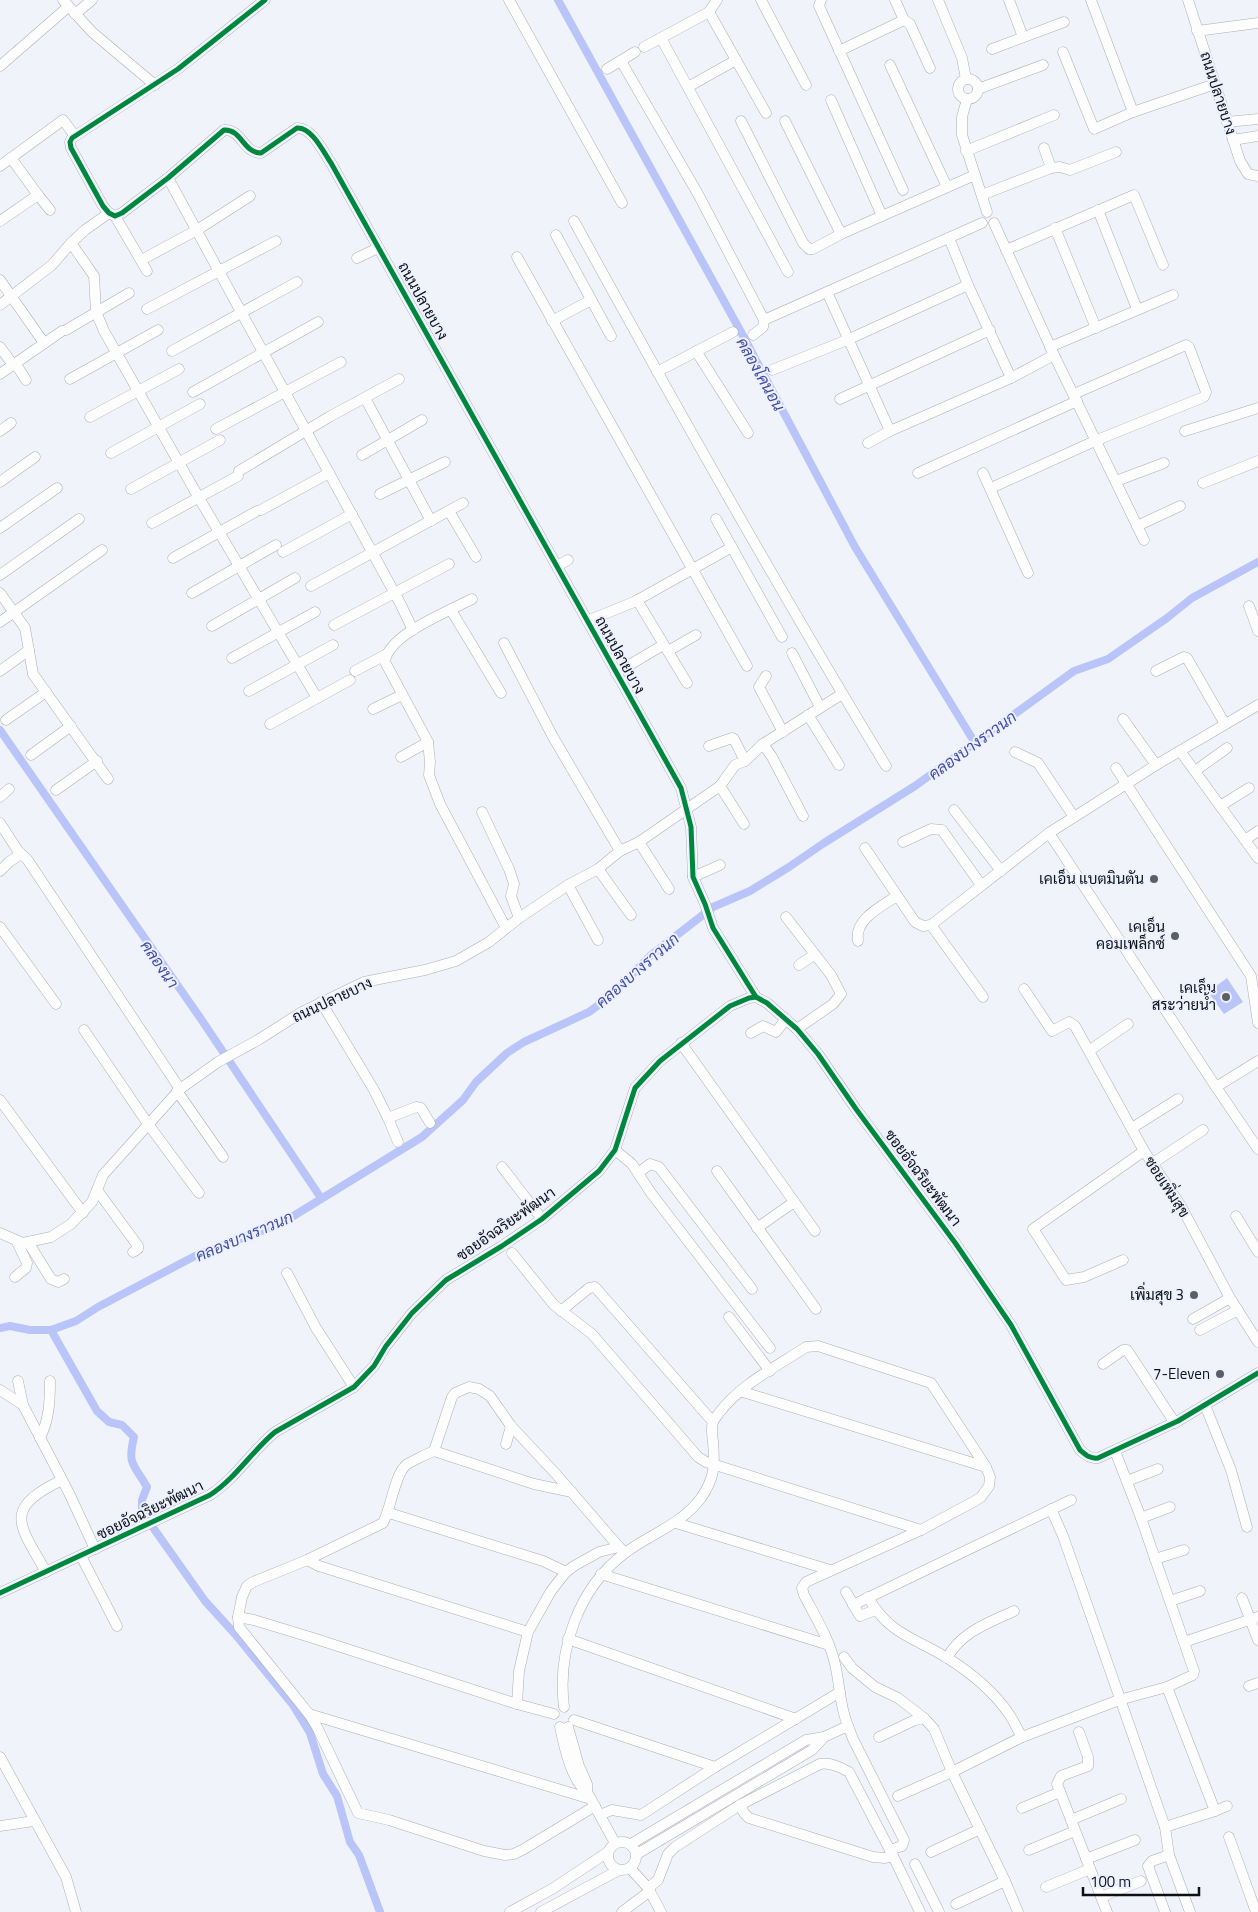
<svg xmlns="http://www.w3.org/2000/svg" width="1258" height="1912" viewBox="0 0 1258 1912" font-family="'Titillium Web',Sarabun,sans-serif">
	<rect width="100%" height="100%" fill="#f1f3fb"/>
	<!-- water -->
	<path fill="#b9c4f9" d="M 1227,978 L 1243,1002 L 1224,1014 L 1208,992 Z"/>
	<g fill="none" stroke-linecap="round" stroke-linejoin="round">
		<!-- canal -->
		<g stroke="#b9c4f9" stroke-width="8">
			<path d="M 558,0 L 741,332 L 855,547 L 975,743"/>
			<path d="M 0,730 L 201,1019 L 321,1198"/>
			<path d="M 0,1328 L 10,1326 L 30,1330 L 51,1330 L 76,1321 L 98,1307 L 195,1256 L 282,1223 L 422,1137 L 463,1100 L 476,1082 L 507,1053 L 524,1042 L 589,1012 L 612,995 L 650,956 L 713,907 L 750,891 L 789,867 L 824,843 L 915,786 L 1074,671 L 1108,659 L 1167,618 L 1192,598 L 1258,562"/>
			<path d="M 51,1330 L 97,1411 L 109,1422 L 122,1425 L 134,1437 C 127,1465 134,1464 147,1487 L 142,1500 L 142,1512 L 205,1601 L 235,1634 L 293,1705 L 310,1733 L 323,1774 L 337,1796 L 350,1842 L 359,1855 L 380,1912"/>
		</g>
		<defs>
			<g id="minor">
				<path d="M 63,0 L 92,32 L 155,85"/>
				<path d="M 265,0 L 178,69 L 72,138 L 70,142 L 71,148 L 103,206 L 109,213 L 115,216 L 122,213 L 168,178 L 224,130 C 242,129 243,153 261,153 L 297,128 C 312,127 324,153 331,163 L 681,788 L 691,827 L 693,877 L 705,904 L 713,928 L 756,997"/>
				<path d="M 509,0 L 622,203"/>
				<path d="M 761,0 L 806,85"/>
				<path d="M 821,0 L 819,6 L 903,190"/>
				<path d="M 895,0 L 904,20 L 910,24 L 930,68"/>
				<path d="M 938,0 L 962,58 L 966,79"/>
				<path d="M 1009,0 L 1023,37"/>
				<path d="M 1091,0 L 1133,112"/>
				<path d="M 1188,0 L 1240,161 L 1248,174 L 1258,176"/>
				<path d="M 709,12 L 766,113"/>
				<path d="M 75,14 L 92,0"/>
				<path d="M 1197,31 L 1258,23"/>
				<path d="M 661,38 L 788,272"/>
				<path d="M 644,47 L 709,12 L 717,0"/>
				<path d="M 992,49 L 1064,22"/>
				<path d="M 839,51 L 904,20"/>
				<path d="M 1063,52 L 1094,129 L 1133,112 L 1215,84"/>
				<path d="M 621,61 L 698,194 L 764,320 L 763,327 L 753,335"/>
				<path d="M 890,65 L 947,187"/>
				<path d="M 0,66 L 68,7"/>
				<path d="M 607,69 L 635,52"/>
				<circle cx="968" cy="89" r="10"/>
				<path d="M 688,87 L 736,60"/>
				<path d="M 978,89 L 1043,65"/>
				<path d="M 967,99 L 962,117 L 962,135 L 987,212"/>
				<path d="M 831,100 L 882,216"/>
				<path d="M 741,121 L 803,243 L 809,249 L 813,249 L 841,234 L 975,175"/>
				<path d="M 785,121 L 841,234"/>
				<path d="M 1227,122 L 1258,119"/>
				<path d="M 1233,140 L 1258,136"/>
				<path d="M 1044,148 L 1051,168"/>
				<path d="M 966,151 L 1054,115"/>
				<path d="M 0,166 L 63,120 L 75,136"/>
				<path d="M 168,178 L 400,603 L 413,630"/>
				<path d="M 38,195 L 50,210"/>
				<path d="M 982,195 L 1051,168 L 1060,167 L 1070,170 L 1116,152"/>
				<path d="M 1098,210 L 1137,309"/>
				<path d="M 115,216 L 147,271"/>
				<path d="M 0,221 L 38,195 L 11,158"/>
				<path d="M 574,221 C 675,405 777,587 886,766"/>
				<path d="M 994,223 L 1054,355 L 1144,540"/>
				<path d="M 1055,228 L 1096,328"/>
				<path d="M 556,235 L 611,336"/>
				<path d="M 949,238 L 968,285 L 1011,378"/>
				<path d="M 71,243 L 94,276 L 96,312 L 104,331 L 199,498 L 317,698"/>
				<path d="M 1006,250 L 1134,195 L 1163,265"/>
				<path d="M 147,257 L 197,230 L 250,196"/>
				<path d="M 517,257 L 747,666"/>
				<path d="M 357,258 L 378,248"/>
				<path d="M 0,280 L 44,343"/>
				<path d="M 827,292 L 890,431"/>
				<path d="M 0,305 L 52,265 L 71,243 L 85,230 L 109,213"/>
				<path d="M 147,309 L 276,241"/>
				<path d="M 764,320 L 982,223"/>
				<path d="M 552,321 L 591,300"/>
				<path d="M 66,330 L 129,293"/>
				<path d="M 0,347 L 13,365"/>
				<path d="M 1050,347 L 1173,295"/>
				<path d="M 172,351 L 297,282"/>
				<path d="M 696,351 L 748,433"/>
				<path d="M 15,363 L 26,380"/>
				<path d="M 772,370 L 847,340 L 968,285"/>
				<path d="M 657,372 L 733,332"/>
				<path d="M 0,374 L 62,331"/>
				<path d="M 70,379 L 158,330"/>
				<path d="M 193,392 L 318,322"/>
				<path d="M 365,398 L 431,521"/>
				<path d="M 840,399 L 990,330"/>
				<path d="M 90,417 L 179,369"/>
				<path d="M 216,429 L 341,362"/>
				<path d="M 0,431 L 11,423"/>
				<path d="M 1185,431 L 1258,408"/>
				<path d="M 868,443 L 890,431 L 1011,378 L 1054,355"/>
				<path d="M 111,453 L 200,404"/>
				<path d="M 362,455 L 422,420"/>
				<path d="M 239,471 L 329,417 L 399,379"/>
				<path d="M 918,473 L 1077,401"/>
				<path d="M 983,473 L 1028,573"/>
				<path d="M 1116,481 L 1164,463"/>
				<path d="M 0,482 L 35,457"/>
				<path d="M 1203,483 L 1258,461"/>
				<path d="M 991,488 L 1097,440 L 1204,397 L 1206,392 L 1189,347 L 1186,345 L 1074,394"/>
				<path d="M 131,489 L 220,440"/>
				<path d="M 380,494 L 445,462"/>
				<path d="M 261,510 L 329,473"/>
				<path d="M 449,511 L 476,557"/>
				<path d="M 716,519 L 782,637"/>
				<path d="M 152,523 L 238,476"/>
				<path d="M 1137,526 L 1180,506"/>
				<path d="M 0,528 L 57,488"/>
				<path d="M 283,552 L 352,514"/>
				<path d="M 173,558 L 257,511"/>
				<path d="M 557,566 L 568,560"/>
				<path d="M 0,575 L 79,519"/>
				<path d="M 311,586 L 463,503"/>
				<path d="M 0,593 L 25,628 L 33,674 L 108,779"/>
				<path d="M 192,593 L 276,545"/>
				<path d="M 472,599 C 449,611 387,635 385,662 L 428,742 L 430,762 L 429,775 L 440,804 L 506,928"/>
				<path d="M 637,600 L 687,683"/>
				<path d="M 1249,606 L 1258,631"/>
				<path d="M 451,610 L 501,693"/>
				<path d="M 587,621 L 634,602 L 732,547"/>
				<path d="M 0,622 L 102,550"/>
				<path d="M 334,625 L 449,564"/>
				<path d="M 212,626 L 295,578"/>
				<path d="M 504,643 L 553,737 L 620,851"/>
				<path d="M 668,651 L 696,635"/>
				<path d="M 792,653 L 820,707"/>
				<path d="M 232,658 L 315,612"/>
				<path d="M 0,671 L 29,650"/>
				<path d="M 355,671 L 385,655"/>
				<path d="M 1156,671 L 1184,657 L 1187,658 L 1225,724"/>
				<path d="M 616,673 L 663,645"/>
				<path d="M 766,676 L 759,687 L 783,732"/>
				<path d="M 249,691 L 333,645"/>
				<path d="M 373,709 L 402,695"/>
				<path d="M 808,715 L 839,765"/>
				<path d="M 1123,719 L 1156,765"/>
				<path d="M 6,720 L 46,692"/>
				<path d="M 270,724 L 350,680"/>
				<path d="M 763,744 L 772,757 L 803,816"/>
				<path d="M 709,746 L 732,738 L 734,739 L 745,761"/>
				<path d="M 1015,752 L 1038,763 L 1074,817"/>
				<path d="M 31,755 L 71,726"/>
				<path d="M 1183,755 L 1258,858"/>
				<path d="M 401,757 L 428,742"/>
				<path d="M 1116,768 L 1251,976 L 1258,1023"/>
				<path d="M 1195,771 L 1227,748"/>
				<path d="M 720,786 L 744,824"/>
				<path d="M 56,790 L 97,761"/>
				<path d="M 0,797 L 9,789"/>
				<path d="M 1220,806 L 1249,788"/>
				<path d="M 954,810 L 1001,871"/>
				<path d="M 482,812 L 509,869 L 514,884 L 511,896 L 519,918"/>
				<path d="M 0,823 L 18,851 L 27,859 L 180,1089"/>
				<path d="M 1049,833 L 1216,1087 L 1258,1149"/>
				<path d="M 1245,840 L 1258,831"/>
				<path d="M 639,842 L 669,889"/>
				<path d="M 903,842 L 931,829 L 942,830 L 979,882 L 983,884"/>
				<path d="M 865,848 L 915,922 L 923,926 L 931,925 L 1049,833 L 1156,765 L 1258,705"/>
				<path d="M 598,869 L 631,915"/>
				<path d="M 0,871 L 9,862 L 21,854"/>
				<path d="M 693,877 L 720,865"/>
				<path d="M 568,885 L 598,940"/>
				<path d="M 786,917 L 831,975 L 841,994 L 833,1004 L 797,1029"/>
				<path d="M 931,925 L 983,997"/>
				<path d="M 0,927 L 56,1004"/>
				<path d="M 858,941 C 854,919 882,906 897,896"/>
				<path d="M 799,965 L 814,955"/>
				<path d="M 1024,989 L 1052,1031 L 1069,1022 L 1075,1026 L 1144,1151 L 1181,1206 L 1230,1298 L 1258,1342"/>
				<path d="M 321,1002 L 374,1090 L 388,1118 L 416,1107 L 421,1108 L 430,1123"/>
				<path d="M 84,1030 L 148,1124 L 199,1193"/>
				<path d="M 751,1033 L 763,1026 L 776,1032 L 786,1019"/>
				<path d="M 681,1043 L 815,1231"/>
				<path d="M 1090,1050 L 1128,1024"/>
				<path d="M 1216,1087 L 1258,1061"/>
				<path d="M 177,1091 L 223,1157"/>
				<path d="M 0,1100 L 83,1213"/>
				<path d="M 388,1118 L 398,1142"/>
				<path d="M 1132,1128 L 1178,1099"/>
				<path d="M 615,1150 L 632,1164 L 651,1193 L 770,1348"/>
				<path d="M 1153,1163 L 1203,1130"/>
				<path d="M 502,1167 L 542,1219"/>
				<path d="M 717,1171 L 816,1309"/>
				<path d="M 638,1173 L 650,1164 L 659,1167 L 752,1289"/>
				<path d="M 97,1190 L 138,1246 L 138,1249 L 133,1252"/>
				<path d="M 1236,1216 L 1258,1252"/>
				<path d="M 757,1228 L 794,1202"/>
				<path d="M 0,1233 L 23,1243 L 51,1237 L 71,1224 L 92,1202 L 103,1175 L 180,1089 L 218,1062 L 258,1040 L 302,1012 L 364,982 L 425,970 L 456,961 L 489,942 L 519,918 L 568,885 L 598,869 L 620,851 L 639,842 L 720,786 L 735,765 L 745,761 L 763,744 L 842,694"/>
				<path d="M 28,1242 L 51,1279 L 58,1282 L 64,1279"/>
				<path d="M 512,1253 L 554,1305 L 592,1334 L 698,1457 L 706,1462 L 921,1530"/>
				<path d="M 1123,1260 L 1084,1277 L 1066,1280 L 1033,1229 L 1144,1151"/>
				<path d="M 287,1273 L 316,1328 L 354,1387"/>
				<path d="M 15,1277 L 26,1268 L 27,1263 L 17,1242"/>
				<path d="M 561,1311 L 589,1288 L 595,1287 L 713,1422"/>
				<path d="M 729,1317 L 770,1371"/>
				<path d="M 1193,1319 L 1230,1298"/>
				<path d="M 1200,1330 L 1238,1310"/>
				<path d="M 1103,1364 L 1123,1350 L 1127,1350 L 1175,1423"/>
				<path d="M 18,1381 L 23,1405 L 69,1493 L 95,1549"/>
				<path d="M 0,1390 L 23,1405"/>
				<path d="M 740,1391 L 986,1467"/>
				<path d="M 1205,1405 L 1231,1470 L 1247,1527"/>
				<path d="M 40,1438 C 49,1420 50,1402 50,1381"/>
				<path d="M 506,1444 L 511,1426"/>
				<path d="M 434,1451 L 534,1484 L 572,1492"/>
				<path d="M 1127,1481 L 1158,1469"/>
				<path d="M 1051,1509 L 1063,1536 L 1165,1827 L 1169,1855 L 1190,1912"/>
				<path d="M 389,1513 L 543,1561 L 566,1572"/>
				<path d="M 1141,1518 L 1170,1507"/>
				<path d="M 676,1523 L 830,1570"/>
				<path d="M 81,1556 L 117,1626"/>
				<path d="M 1155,1559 L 1184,1550"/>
				<path d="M 307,1560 L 319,1566 L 528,1632"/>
				<path d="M 46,1572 C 19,1524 2,1509 62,1480"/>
				<path d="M 601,1574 L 829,1645"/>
				<path d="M 846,1592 L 860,1616 L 875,1610"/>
				<path d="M 0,1593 L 210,1495 C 235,1479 252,1451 275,1432 L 354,1387 L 374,1366 L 386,1346 L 412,1313 L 446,1280 L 502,1246 L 542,1219 L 599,1171 L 615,1150 L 635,1088 L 660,1061 L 730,1006 L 749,998 L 756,997 L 767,1003 L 797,1029 L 818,1054 L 856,1109 L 956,1244 L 1011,1325 L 1080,1450 C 1086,1455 1090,1459 1098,1458 L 1178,1421 L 1258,1373"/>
				<path d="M 868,1597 C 889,1635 916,1638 949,1659 C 971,1673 994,1692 1009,1714 C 1014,1721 1017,1729 1022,1737"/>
				<path d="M 1242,1598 L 1258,1640"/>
				<path d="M 1170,1601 L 1200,1591"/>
				<path d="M 853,1605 L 1071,1500"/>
				<path d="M 238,1617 L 254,1620 L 313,1638 L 517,1704"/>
				<path d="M 568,1639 L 796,1719"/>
				<path d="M 1184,1642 L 1258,1617"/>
				<path d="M 844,1657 L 852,1668 L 875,1687 L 898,1698 L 924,1718 L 934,1729 L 952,1772 L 1005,1881 L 1018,1912"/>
				<path d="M 947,1658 C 961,1632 988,1623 1014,1611"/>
				<path d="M 1249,1686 L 1258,1683"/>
				<path d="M 1167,1687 L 1215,1811"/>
				<path d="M 564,1707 C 557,1651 578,1588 625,1553 C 650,1534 681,1525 701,1498 C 715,1478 715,1465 713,1441 C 712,1435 711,1428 713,1422 C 714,1419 717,1416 719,1413 C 741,1384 776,1367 806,1347 L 818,1346 L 931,1383 L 986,1467 L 990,1477 L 989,1486 L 981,1497 L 975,1501 L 921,1530 L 806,1582 L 802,1588 L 804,1595 C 815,1616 828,1637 834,1660 C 840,1681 839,1705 848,1726"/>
				<path d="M 309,1714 L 591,1799"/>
				<path d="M 554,1714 L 517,1704 L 519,1671 L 528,1632 L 551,1591 L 566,1572 L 574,1566 L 599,1552 L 619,1547 L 622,1550"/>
				<path d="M 574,1720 L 715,1767"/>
				<path d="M 560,1727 C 564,1746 571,1780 587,1792 L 615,1843"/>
				<path d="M 568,1727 L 579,1766 L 587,1784 L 587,1792"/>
				<path d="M 1079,1732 L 1088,1757 L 1088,1766 L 1061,1776 L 1057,1784 L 1107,1912"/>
				<path d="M 879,1737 L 915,1720 L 924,1718"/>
				<path d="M 0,1757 L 66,1877 L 76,1912"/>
				<path d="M 898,1796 L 952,1772 L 1022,1737 L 1119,1700 L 1167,1687 L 1193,1675 L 1194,1671 L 1141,1518 L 1115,1451"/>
				<path d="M 740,1805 L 744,1813 L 749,1818 L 873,1857 L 885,1858 L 893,1856"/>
				<path d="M 595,1806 L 524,1849 L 514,1854 L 505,1855 L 484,1851 L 389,1820 L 358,1813 L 317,1727 L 309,1714 L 239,1627 L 238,1617 L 242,1597 L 247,1586 L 253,1582 L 307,1560 L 383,1523 C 391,1508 395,1474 406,1465 C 410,1462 429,1453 434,1451 L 452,1397 L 455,1393 L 469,1387 L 479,1389 L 490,1396 L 511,1426 L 556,1474 L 619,1547"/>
				<path d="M 1022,1808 L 1060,1792"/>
				<path d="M 600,1815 L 612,1810 L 641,1815 L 715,1767 L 840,1692"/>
				<path d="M 1071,1820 L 1121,1799"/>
				<path d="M 0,1826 L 34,1821"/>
				<path d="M 1165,1827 L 1215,1811 L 1227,1806"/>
				<path d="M 1229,1837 L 1256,1912"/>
				<circle cx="622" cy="1856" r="14"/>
				<path d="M 631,1844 L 806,1740 L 824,1737 L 848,1726 L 853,1739 L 904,1840 L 902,1846 L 890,1850"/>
				<path d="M 1029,1850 L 1075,1831"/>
				<path d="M 931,1852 L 980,1829"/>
				<path d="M 637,1854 L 812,1750 L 824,1737"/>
				<path d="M 1086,1859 L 1135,1840"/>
				<path d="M 915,1864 L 939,1912"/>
				<path d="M 630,1868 L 648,1888 L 661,1912"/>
				<path d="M 1046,1887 L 1090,1869"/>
				<path d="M 648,1888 L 658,1880 L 668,1854 L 675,1847 L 740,1805 L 820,1764 C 830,1762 840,1767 849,1772 L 893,1856 L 920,1912"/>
				<path d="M 1101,1897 L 1141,1881"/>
				<path d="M 956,1904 L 1005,1881"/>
				<path d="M 510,1912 L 552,1889 L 608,1852"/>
				<path d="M 541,1912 L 619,1870"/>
				<path d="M 622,1912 L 650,1891"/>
				<path d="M 1165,1912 L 1148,1866 L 1152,1861 L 1169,1855"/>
			</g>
		</defs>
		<!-- minor casing -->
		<use href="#minor" stroke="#acaeb4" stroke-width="11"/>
		<!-- minor -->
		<use href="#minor" stroke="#fdfdfe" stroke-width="10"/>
		<defs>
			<g id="cycleway">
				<path d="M 265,0 L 178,69 L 72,138 L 70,142 L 71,148 L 103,206 L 109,213 L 115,216 L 122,213 L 168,178 L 224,130 C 242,129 243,153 261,153 L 297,128 C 312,127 324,153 331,163 L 681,788 L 691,827 L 693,877 L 705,904 L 713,928 L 756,997"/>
				<path d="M 0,1593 L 210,1495 C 235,1479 252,1451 275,1432 L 354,1387 L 374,1366 L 386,1346 L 412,1313 L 446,1280 L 502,1246 L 542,1219 L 599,1171 L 615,1150 L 635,1088 L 660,1061 L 730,1006 L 749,998 L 756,997 L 767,1003 L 797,1029 L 818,1054 L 856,1109 L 956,1244 L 1011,1325 L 1080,1450 C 1086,1455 1090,1459 1098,1458 L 1178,1421 L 1258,1373"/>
			</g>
		</defs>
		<!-- cycleway casing -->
		<use href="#cycleway" stroke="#edf1ff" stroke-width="8"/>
		<!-- cycleway -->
		<use href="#cycleway" stroke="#00873e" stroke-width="5"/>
	</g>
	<!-- markers -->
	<g fill="#5d5f66" stroke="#edf1ff" stroke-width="2">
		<circle cx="1154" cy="879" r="5"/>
		<circle cx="1175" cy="936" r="5"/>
		<circle cx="1226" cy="997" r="5"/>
		<circle cx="1194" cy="1295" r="5"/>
		<circle cx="1220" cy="1374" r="5"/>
	</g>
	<g text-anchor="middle" stroke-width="4" stroke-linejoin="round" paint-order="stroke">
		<!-- street labels -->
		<g font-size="15" fill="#0e1016" stroke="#edf1ff">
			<text transform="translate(1218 93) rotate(72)" y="5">ถนนปลายบาง</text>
			<text transform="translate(423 301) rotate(61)" y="5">ถนนปลายบาง</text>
			<text transform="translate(620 655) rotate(61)" y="5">ถนนปลายบาง</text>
			<text transform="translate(332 1000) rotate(-25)" y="5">ถนนปลายบาง</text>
			<text transform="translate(923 1178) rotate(53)" y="5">ซอยอัจฉริยะพัฒนา</text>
			<text transform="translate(1167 1187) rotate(57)" y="5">ซอยเพิ่มสุข</text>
			<text transform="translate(506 1224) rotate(-35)" y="5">ซอยอัจฉริยะพัฒนา</text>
			<text transform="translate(150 1510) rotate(-26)" y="5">ซอยอัจฉริยะพัฒนา</text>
		</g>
		<!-- poi labels -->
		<g font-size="15" fill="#0e1016" stroke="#edf1ff" text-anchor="end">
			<text x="1144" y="884">เคเอ็น แบตมินตัน</text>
			<text x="1165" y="932">เคเอ็น<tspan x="1165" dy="17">คอมเพล็กซ์</tspan></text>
			<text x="1216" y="993">เคเอ็น<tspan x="1216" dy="17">สระว่ายน้ำ</tspan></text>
			<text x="1184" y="1300">เพิ่มสุข 3</text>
			<text x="1210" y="1379">7-Eleven</text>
		</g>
		<!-- water labels -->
		<g font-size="16" font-style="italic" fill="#424da1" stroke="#edf1ff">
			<text transform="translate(761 374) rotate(61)" y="6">คลองโคนอน</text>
			<text transform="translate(972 745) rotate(-36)" y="6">คลองบางราวนก</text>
			<text transform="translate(160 964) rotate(56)" y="6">คลองนา</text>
			<text transform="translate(637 970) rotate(-41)" y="6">คลองบางราวนก</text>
			<text transform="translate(244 1236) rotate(-23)" y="6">คลองบางราวนก</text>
		</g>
	</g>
	<!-- scale -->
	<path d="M1083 1887v8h116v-8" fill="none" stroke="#0e1016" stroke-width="2.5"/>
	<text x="1090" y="1887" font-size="15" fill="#0e1016" stroke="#edf1ff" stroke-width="4" paint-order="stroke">100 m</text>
</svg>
